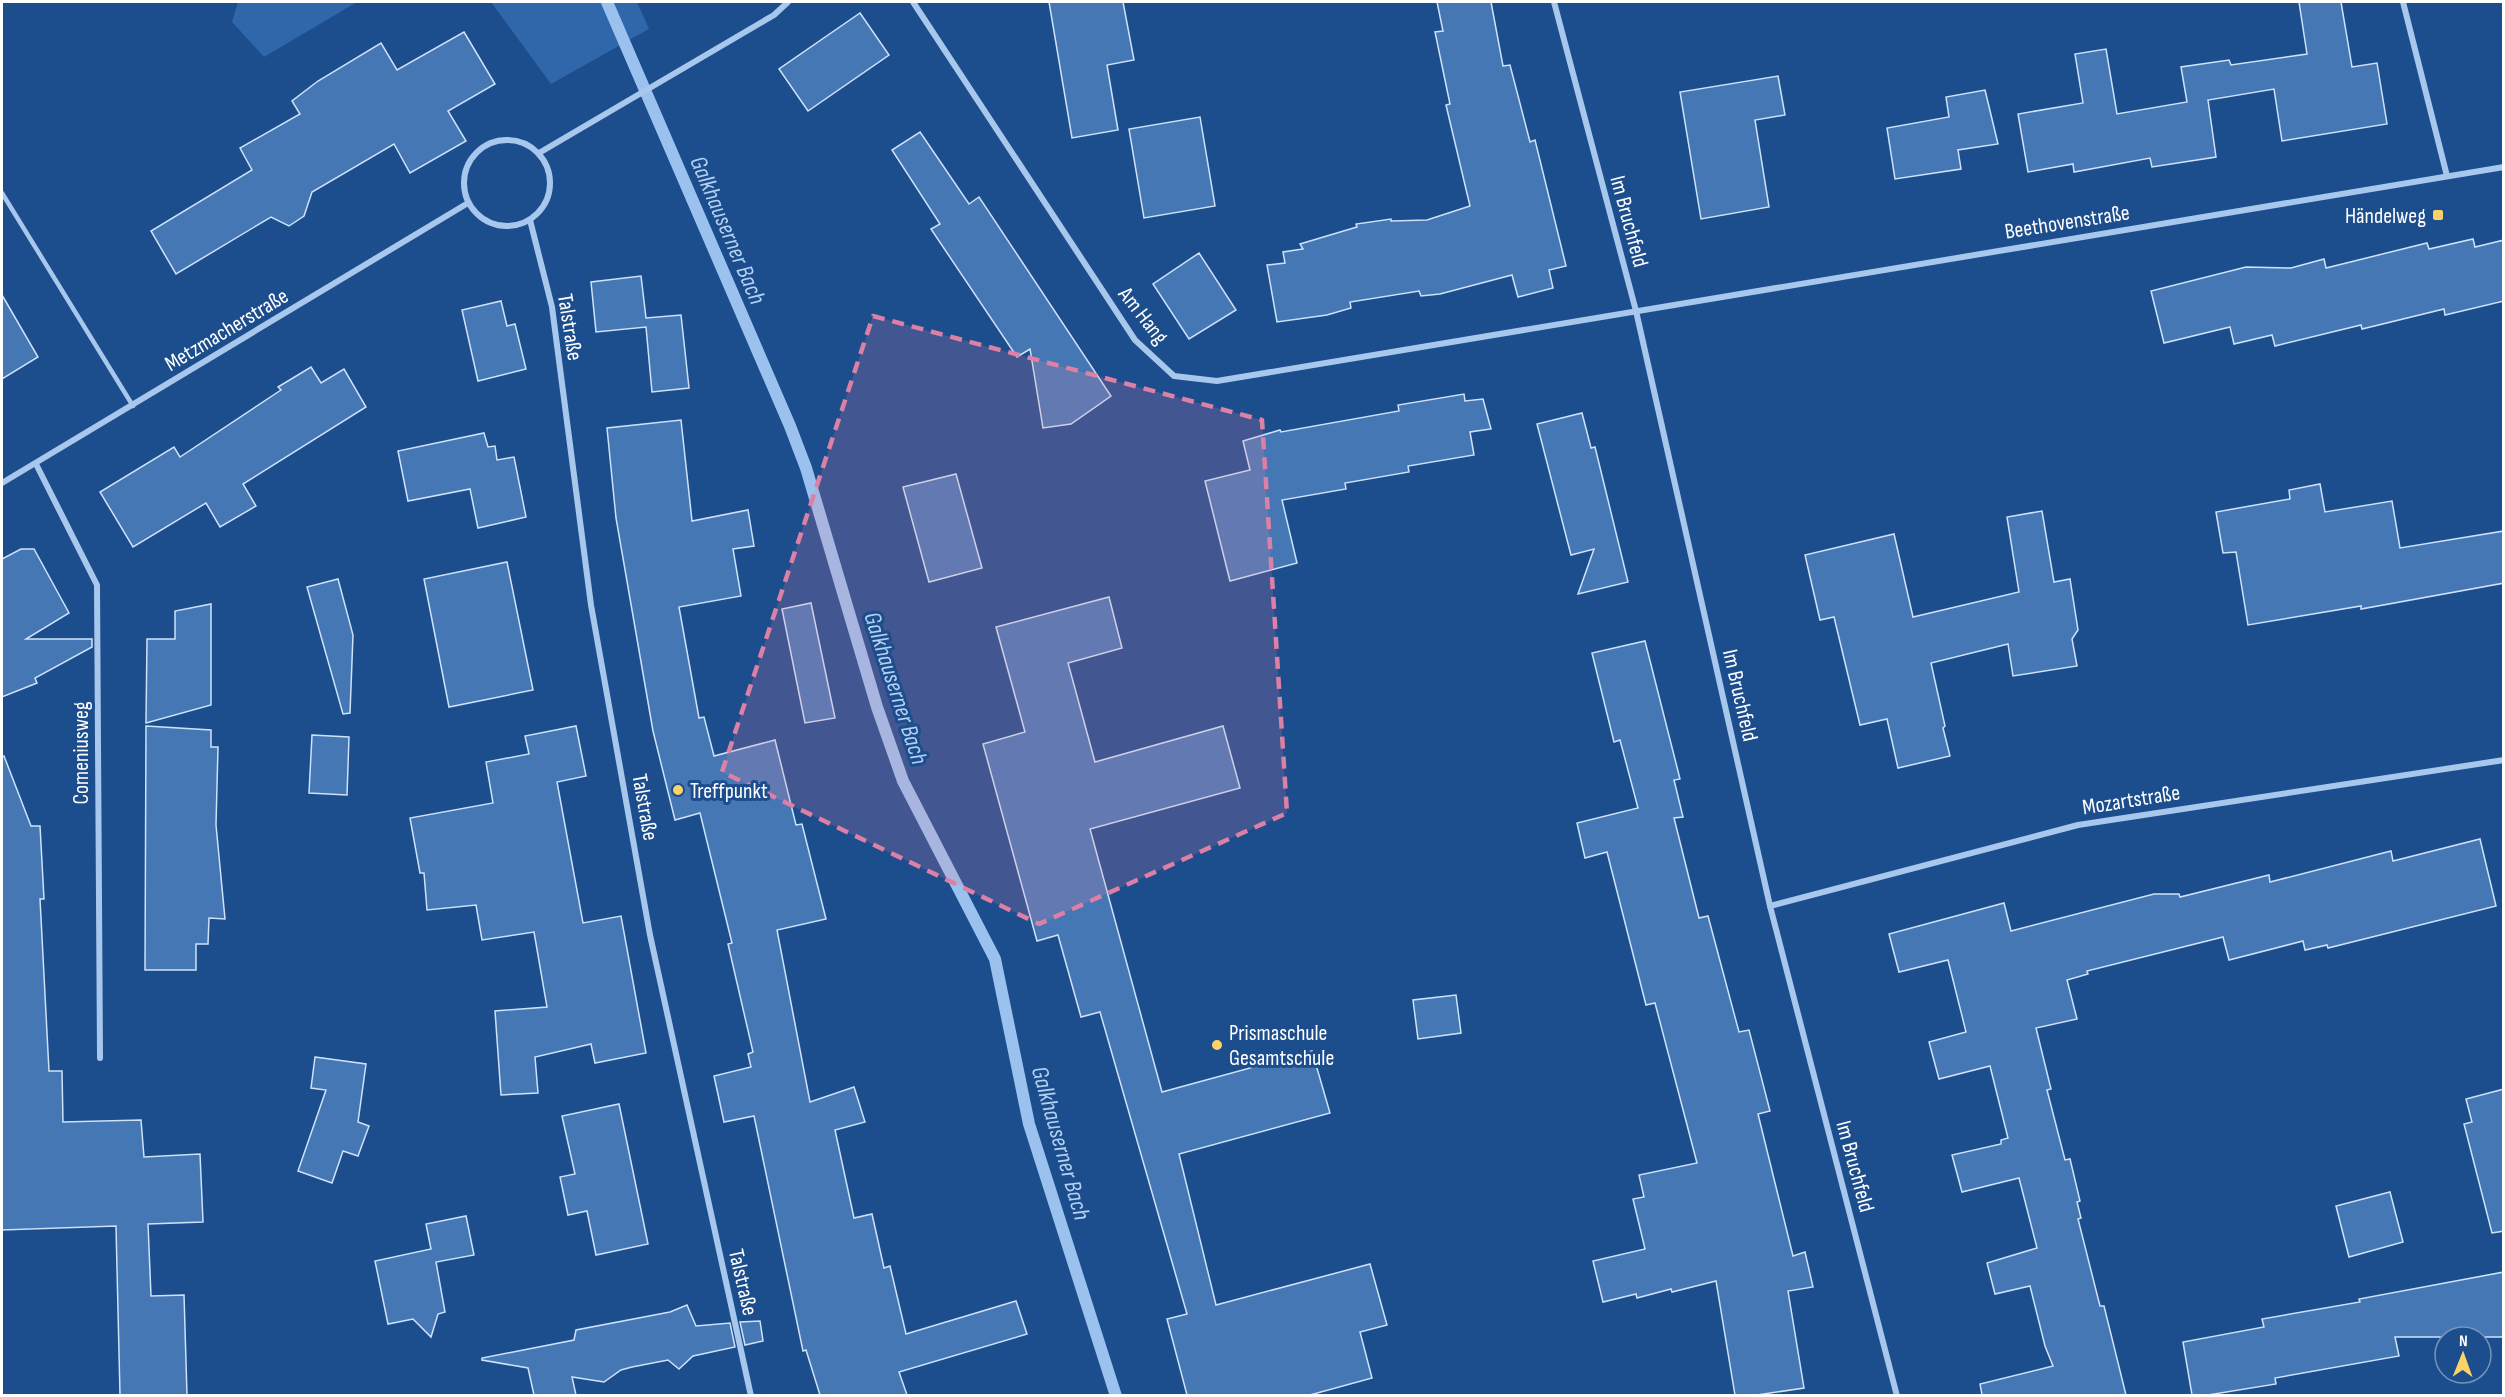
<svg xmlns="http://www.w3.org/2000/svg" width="2505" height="1397" viewBox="0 0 2505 1397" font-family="'Sofia Sans Condensed',sans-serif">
	<rect width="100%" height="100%" fill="#1c4d8d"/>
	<!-- green -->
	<g fill="#2f67aa">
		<path d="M 238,2 L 357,2 L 264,57 L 232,22 Z"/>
		<path d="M 491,2 L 637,2 L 649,29 L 551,84 Z"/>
	</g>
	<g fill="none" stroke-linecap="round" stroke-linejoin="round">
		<!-- stream -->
		<path stroke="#9bc2ef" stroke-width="12" d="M 607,2 L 790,426 L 806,468 L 877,707 L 903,781 L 995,959 L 1029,1124 L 1116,1396"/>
	</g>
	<!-- building -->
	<g fill="#4477b4" stroke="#cee2f9" stroke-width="1.5">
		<path d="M 1049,2 L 1123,2 L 1134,60 L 1107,65 L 1118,130 L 1072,138 Z"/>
		<path d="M 1437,2 L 1491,2 L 1503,66 L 1510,65 L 1530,142 L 1535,140 L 1566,266 L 1549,270 L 1553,288 L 1518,297 L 1512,275 L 1440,294 L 1421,296 L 1419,291 L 1350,302 L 1351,308 L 1327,315 L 1277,322 L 1267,265 L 1285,263 L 1283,252 L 1303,249 L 1300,244 L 1357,227 L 1356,224 L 1391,219 L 1391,221 L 1427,220 L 1470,206 L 1446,105 L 1450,104 L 1435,32 L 1443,31 Z"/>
		<path d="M 2299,2 L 2341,2 L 2352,67 L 2377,63 L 2387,124 L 2282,141 L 2274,89 L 2208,100 L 2216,157 L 2152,167 L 2150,158 L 2074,172 L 2073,164 L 2028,172 L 2018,114 L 2083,103 L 2075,54 L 2106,49 L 2117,114 L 2187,102 L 2181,67 L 2229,60 L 2231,65 L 2307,54 Z"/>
		<path d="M 860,13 L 889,55 L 808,111 L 779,69 Z"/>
		<path d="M 464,32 L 495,84 L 448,111 L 466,141 L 410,173 L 394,144 L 312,192 L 304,216 L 289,226 L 271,217 L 176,274 L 151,231 L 252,170 L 240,148 L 300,114 L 292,101 L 318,81 L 381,43 L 397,70 Z"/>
		<path d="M 1778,76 L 1785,115 L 1755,120 L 1769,207 L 1701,219 L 1680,92 Z"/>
		<path d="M 1985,90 L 1998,144 L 1958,150 L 1961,169 L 1895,179 L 1887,128 L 1949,117 L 1946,97 Z"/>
		<path d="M 1200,117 L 1215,206 L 1144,218 L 1129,129 Z"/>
		<path d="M 920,132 L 969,204 L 979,197 L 1111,396 L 1071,424 L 1043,428 L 1030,349 L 1017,357 L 931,229 L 940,224 L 892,150 Z"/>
		<path d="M 2473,239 L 2475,247 L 2504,240 L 2504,301 L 2445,315 L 2444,309 L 2362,329 L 2361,325 L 2275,346 L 2272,335 L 2234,344 L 2230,327 L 2164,343 L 2151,291 L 2246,267 L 2291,268 L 2324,259 L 2326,268 L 2427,243 L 2429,249 Z"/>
		<path d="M 1199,253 L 1236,310 L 1189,339 L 1153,284 Z"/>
		<path d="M 641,276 L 646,318 L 681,315 L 689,388 L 652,392 L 646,327 L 596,332 L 591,282 Z"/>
		<path d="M 2,295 L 38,357 L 2,379 Z"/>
		<path d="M 501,301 L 507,326 L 515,324 L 526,369 L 478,381 L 462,310 Z"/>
		<path d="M 311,367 L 321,383 L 344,369 L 366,407 L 243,484 L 256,506 L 220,527 L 206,503 L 133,547 L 100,492 L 174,447 L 180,457 L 281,390 L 278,387 Z"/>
		<path d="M 1464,394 L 1465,401 L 1483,399 L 1491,429 L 1470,432 L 1474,455 L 1408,466 L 1409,472 L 1345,483 L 1346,489 L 1282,500 L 1297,563 L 1230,581 L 1205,481 L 1250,470 L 1243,441 L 1280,430 L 1281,432 L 1399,411 L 1398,405 Z"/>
		<path d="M 1582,413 L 1591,448 L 1595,447 L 1628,582 L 1578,594 L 1594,549 L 1571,555 L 1537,424 Z"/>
		<path d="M 681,420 L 692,521 L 748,510 L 754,546 L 733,549 L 741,596 L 679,607 L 699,718 L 704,717 L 714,756 L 775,740 L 796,825 L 802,824 L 826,919 L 777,930 L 810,1102 L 854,1087 L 865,1122 L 835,1130 L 854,1218 L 872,1214 L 884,1268 L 890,1266 L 906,1334 L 1016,1301 L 1027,1334 L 899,1372 L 907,1395 L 820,1395 L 806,1350 L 803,1351 L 754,1116 L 724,1122 L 714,1076 L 751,1067 L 748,1054 L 753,1052 L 728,944 L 732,943 L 700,813 L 675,820 L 653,731 L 616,518 L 607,428 Z"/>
		<path d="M 484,433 L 488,447 L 495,446 L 497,460 L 514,457 L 526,517 L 478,528 L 470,489 L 408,501 L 398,451 Z"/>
		<path d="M 956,474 L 982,568 L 929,582 L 903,487 Z"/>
		<path d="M 2320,484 L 2325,512 L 2392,501 L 2400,548 L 2504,531 L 2504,583 L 2361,609 L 2361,606 L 2248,625 L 2236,552 L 2223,553 L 2216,512 L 2290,499 L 2289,490 Z"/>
		<path d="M 2042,511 L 2054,582 L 2070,579 L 2078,630 L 2072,639 L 2077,666 L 2013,676 L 2008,644 L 1931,663 L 1945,726 L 1943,728 L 1950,756 L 1898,768 L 1887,719 L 1860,725 L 1834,617 L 1820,620 L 1805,555 L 1894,534 L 1913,617 L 2019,592 L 2007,517 Z"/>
		<path d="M 21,549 L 34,549 L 69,613 L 26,639 L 92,639 L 92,647 L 35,678 L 37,683 L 2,697 L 2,559 Z"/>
		<path d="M 507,562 L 533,690 L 449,707 L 424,579 Z"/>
		<path d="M 338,579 L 353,635 L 350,713 L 343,714 L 307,587 Z"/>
		<path d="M 1109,597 L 1122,648 L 1068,663 L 1095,762 L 1223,726 L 1240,788 L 1090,829 L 1162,1092 L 1312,1051 L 1330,1113 L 1179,1154 L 1216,1305 L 1370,1264 L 1387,1325 L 1360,1332 L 1372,1378 L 1310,1395 L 1187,1395 L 1167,1319 L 1187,1314 L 1100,1012 L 1081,1017 L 1058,935 L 1037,941 L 983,744 L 1025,732 L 996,627 Z"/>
		<path d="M 811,603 L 835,718 L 805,723 L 782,609 Z"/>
		<path d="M 211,604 L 211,705 L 146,723 L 147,639 L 175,639 L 175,611 Z"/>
		<path d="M 1645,641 L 1680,779 L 1674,780 L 1683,817 L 1674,818 L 1699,918 L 1708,916 L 1739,1032 L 1749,1030 L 1770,1111 L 1758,1114 L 1793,1256 L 1805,1252 L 1813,1287 L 1788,1291 L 1804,1388 L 1757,1395 L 1735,1395 L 1716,1281 L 1672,1292 L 1671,1289 L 1637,1298 L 1636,1294 L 1603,1302 L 1593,1261 L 1645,1249 L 1633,1199 L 1644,1197 L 1639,1175 L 1697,1163 L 1655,1003 L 1646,1005 L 1607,852 L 1585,858 L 1577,823 L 1638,808 L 1620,740 L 1614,742 L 1592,653 Z"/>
		<path d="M 146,726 L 211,730 L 211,747 L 218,747 L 216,825 L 225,919 L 209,918 L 208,944 L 196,944 L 196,970 L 145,970 Z"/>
		<path d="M 576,726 L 586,776 L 557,782 L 583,923 L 621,916 L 646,1053 L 595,1063 L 591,1044 L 535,1057 L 538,1093 L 501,1095 L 495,1011 L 547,1007 L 534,932 L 482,940 L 476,905 L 427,910 L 424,873 L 420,873 L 410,818 L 493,803 L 486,762 L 529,754 L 525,736 Z"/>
		<path d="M 312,735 L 349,737 L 347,795 L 309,793 Z"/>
		<path d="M 4,756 L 31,826 L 40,826 L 44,899 L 40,899 L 49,1071 L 62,1071 L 63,1122 L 141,1120 L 144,1157 L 200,1154 L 203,1222 L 148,1224 L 151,1296 L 184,1295 L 187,1395 L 120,1395 L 116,1226 L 2,1230 L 2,757 Z"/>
		<path d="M 2480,839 L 2496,906 L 2328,948 L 2327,945 L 2305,950 L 2303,941 L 2229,960 L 2223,937 L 2087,971 L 2088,974 L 2067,980 L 2077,1019 L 2036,1028 L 2051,1089 L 2047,1090 L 2065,1160 L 2070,1159 L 2080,1201 L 2077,1202 L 2081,1218 L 2078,1219 L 2100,1306 L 2104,1306 L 2126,1395 L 1982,1395 L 1980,1384 L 2053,1366 L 2045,1346 L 2030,1286 L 1995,1294 L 1987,1263 L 2037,1248 L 2019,1178 L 1962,1192 L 1952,1155 L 2001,1144 L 2001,1140 L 2008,1138 L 1990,1066 L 1939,1079 L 1929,1042 L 1966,1032 L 1948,960 L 1899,972 L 1889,934 L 2004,903 L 2011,931 L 2154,894 L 2179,894 L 2180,897 L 2269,875 L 2270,882 L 2391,851 L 2393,861 Z"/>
		<path d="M 1456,995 L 1461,1033 L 1418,1039 L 1413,1000 Z"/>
		<path d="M 315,1057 L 366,1064 L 358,1122 L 369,1126 L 358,1156 L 343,1151 L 332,1183 L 298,1171 L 326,1090 L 311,1088 Z"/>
		<path d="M 2504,1089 L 2504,1231 L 2492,1233 L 2464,1124 L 2472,1122 L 2466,1099 Z"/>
		<path d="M 619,1104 L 648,1244 L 596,1255 L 587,1211 L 568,1215 L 560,1177 L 575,1174 L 562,1116 Z"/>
		<path d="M 2390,1192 L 2403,1242 L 2349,1257 L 2336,1206 Z"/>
		<path d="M 466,1216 L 474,1255 L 436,1262 L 445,1312 L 438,1314 L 431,1337 L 413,1319 L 388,1324 L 375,1261 L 431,1249 L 426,1224 Z"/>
		<path d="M 2504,1272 L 2504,1337 L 2395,1337 L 2399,1356 L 2275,1378 L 2276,1384 L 2208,1395 L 2192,1395 L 2183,1342 L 2264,1327 L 2262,1319 L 2360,1302 L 2359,1299 Z"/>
		<path d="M 687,1305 L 696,1326 L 730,1323 L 735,1347 L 693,1356 L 679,1369 L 668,1360 L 632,1367 L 621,1370 L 604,1382 L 572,1377 L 576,1395 L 534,1395 L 528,1368 L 482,1360 L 482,1358 L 574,1340 L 576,1330 L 670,1312 Z"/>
		<path d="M 760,1321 L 763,1341 L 745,1345 L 740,1322 Z"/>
	</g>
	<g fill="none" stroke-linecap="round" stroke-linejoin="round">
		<!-- service -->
		<path stroke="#a8c7ed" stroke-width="4.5" d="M 2,193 L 133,406"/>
		<!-- minor -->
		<g stroke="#a8c7ed" stroke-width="6">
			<path d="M 913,2 L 1135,340 L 1174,376 L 1217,381 L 2504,167"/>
			<path d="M 1554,2 L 1636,311 L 1770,906 L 1897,1396"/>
			<path d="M 2403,2 L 2447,176"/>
			<circle cx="507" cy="183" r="43"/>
			<path d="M 539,153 L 774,15 L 788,2"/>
			<path d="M 530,220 L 552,307 L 591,605 L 650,935 L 751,1396"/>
			<path d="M 36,464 L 97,585 L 100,1058"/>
			<path d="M 2,483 L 468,203"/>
			<path d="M 1770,906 L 2078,825 L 2504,760"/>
		</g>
	</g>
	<!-- marked area -->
	<path fill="#dd80a5" fill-opacity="0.2" stroke="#dd80a5" stroke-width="4.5" stroke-dasharray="12 8" stroke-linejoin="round" d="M 873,316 L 1262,420 L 1287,813 L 1039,924 L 722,772 Z"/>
	<!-- markers -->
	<g fill="#fed266" stroke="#1c4d8d" stroke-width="2">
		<rect x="2432" y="209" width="12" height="12" rx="3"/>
		<circle cx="678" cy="790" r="6"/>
		<circle cx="1217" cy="1045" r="6"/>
	</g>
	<g text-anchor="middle" stroke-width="6" stroke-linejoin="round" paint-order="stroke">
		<!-- poi labels -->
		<g font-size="22" fill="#fff" stroke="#1c4d8d" text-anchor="start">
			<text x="2426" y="223" text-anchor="end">Händelweg</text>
			<text x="690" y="798">Treffpunkt</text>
			<text x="1229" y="1040">Prismaschule<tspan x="1229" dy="25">Gesamtschule</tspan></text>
		</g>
		<!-- street labels -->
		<g font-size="22" fill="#fff" stroke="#1c4d8d">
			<text transform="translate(1630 221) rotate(75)" y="8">Im Bruchfeld</text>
			<text transform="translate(2067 221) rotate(-9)" y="8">Beethovenstraße</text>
			<text transform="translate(1144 315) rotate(52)" y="8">Am Hang</text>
			<text transform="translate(571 327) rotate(81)" y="8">Talstraße</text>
			<text transform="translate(226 329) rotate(-31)" y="8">Metzmacherstraße</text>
			<text transform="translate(1741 695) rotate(77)" y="8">Im Bruchfeld</text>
			<text transform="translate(80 753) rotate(-90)" y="8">Comeniusweg</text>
			<text transform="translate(2131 799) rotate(-9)" y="8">Mozartstraße</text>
			<text transform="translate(646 807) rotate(80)" y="8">Talstraße</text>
			<text transform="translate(1856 1166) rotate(75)" y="8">Im Bruchfeld</text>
			<text transform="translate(744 1282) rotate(77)" y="8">Talstraße</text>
		</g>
		<!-- water labels -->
		<g font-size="24" font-style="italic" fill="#b4d1f4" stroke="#1c4d8d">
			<text transform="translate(728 230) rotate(67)" y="8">Galkhauserner Bach</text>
			<text transform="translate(896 688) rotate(72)" y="8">Galkhauserner Bach</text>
			<text transform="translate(1061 1143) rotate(74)" y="8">Galkhauserner Bach</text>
		</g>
	</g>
	<!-- border -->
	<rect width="2505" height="1397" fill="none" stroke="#ffffff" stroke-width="6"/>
	<!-- north arrow -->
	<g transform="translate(2463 1355) rotate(1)"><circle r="28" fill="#1c4d8d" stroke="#7794bb" stroke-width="1.5"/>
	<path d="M0-4.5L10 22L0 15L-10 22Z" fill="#fed266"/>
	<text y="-9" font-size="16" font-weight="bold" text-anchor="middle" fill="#ffffff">N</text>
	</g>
</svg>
